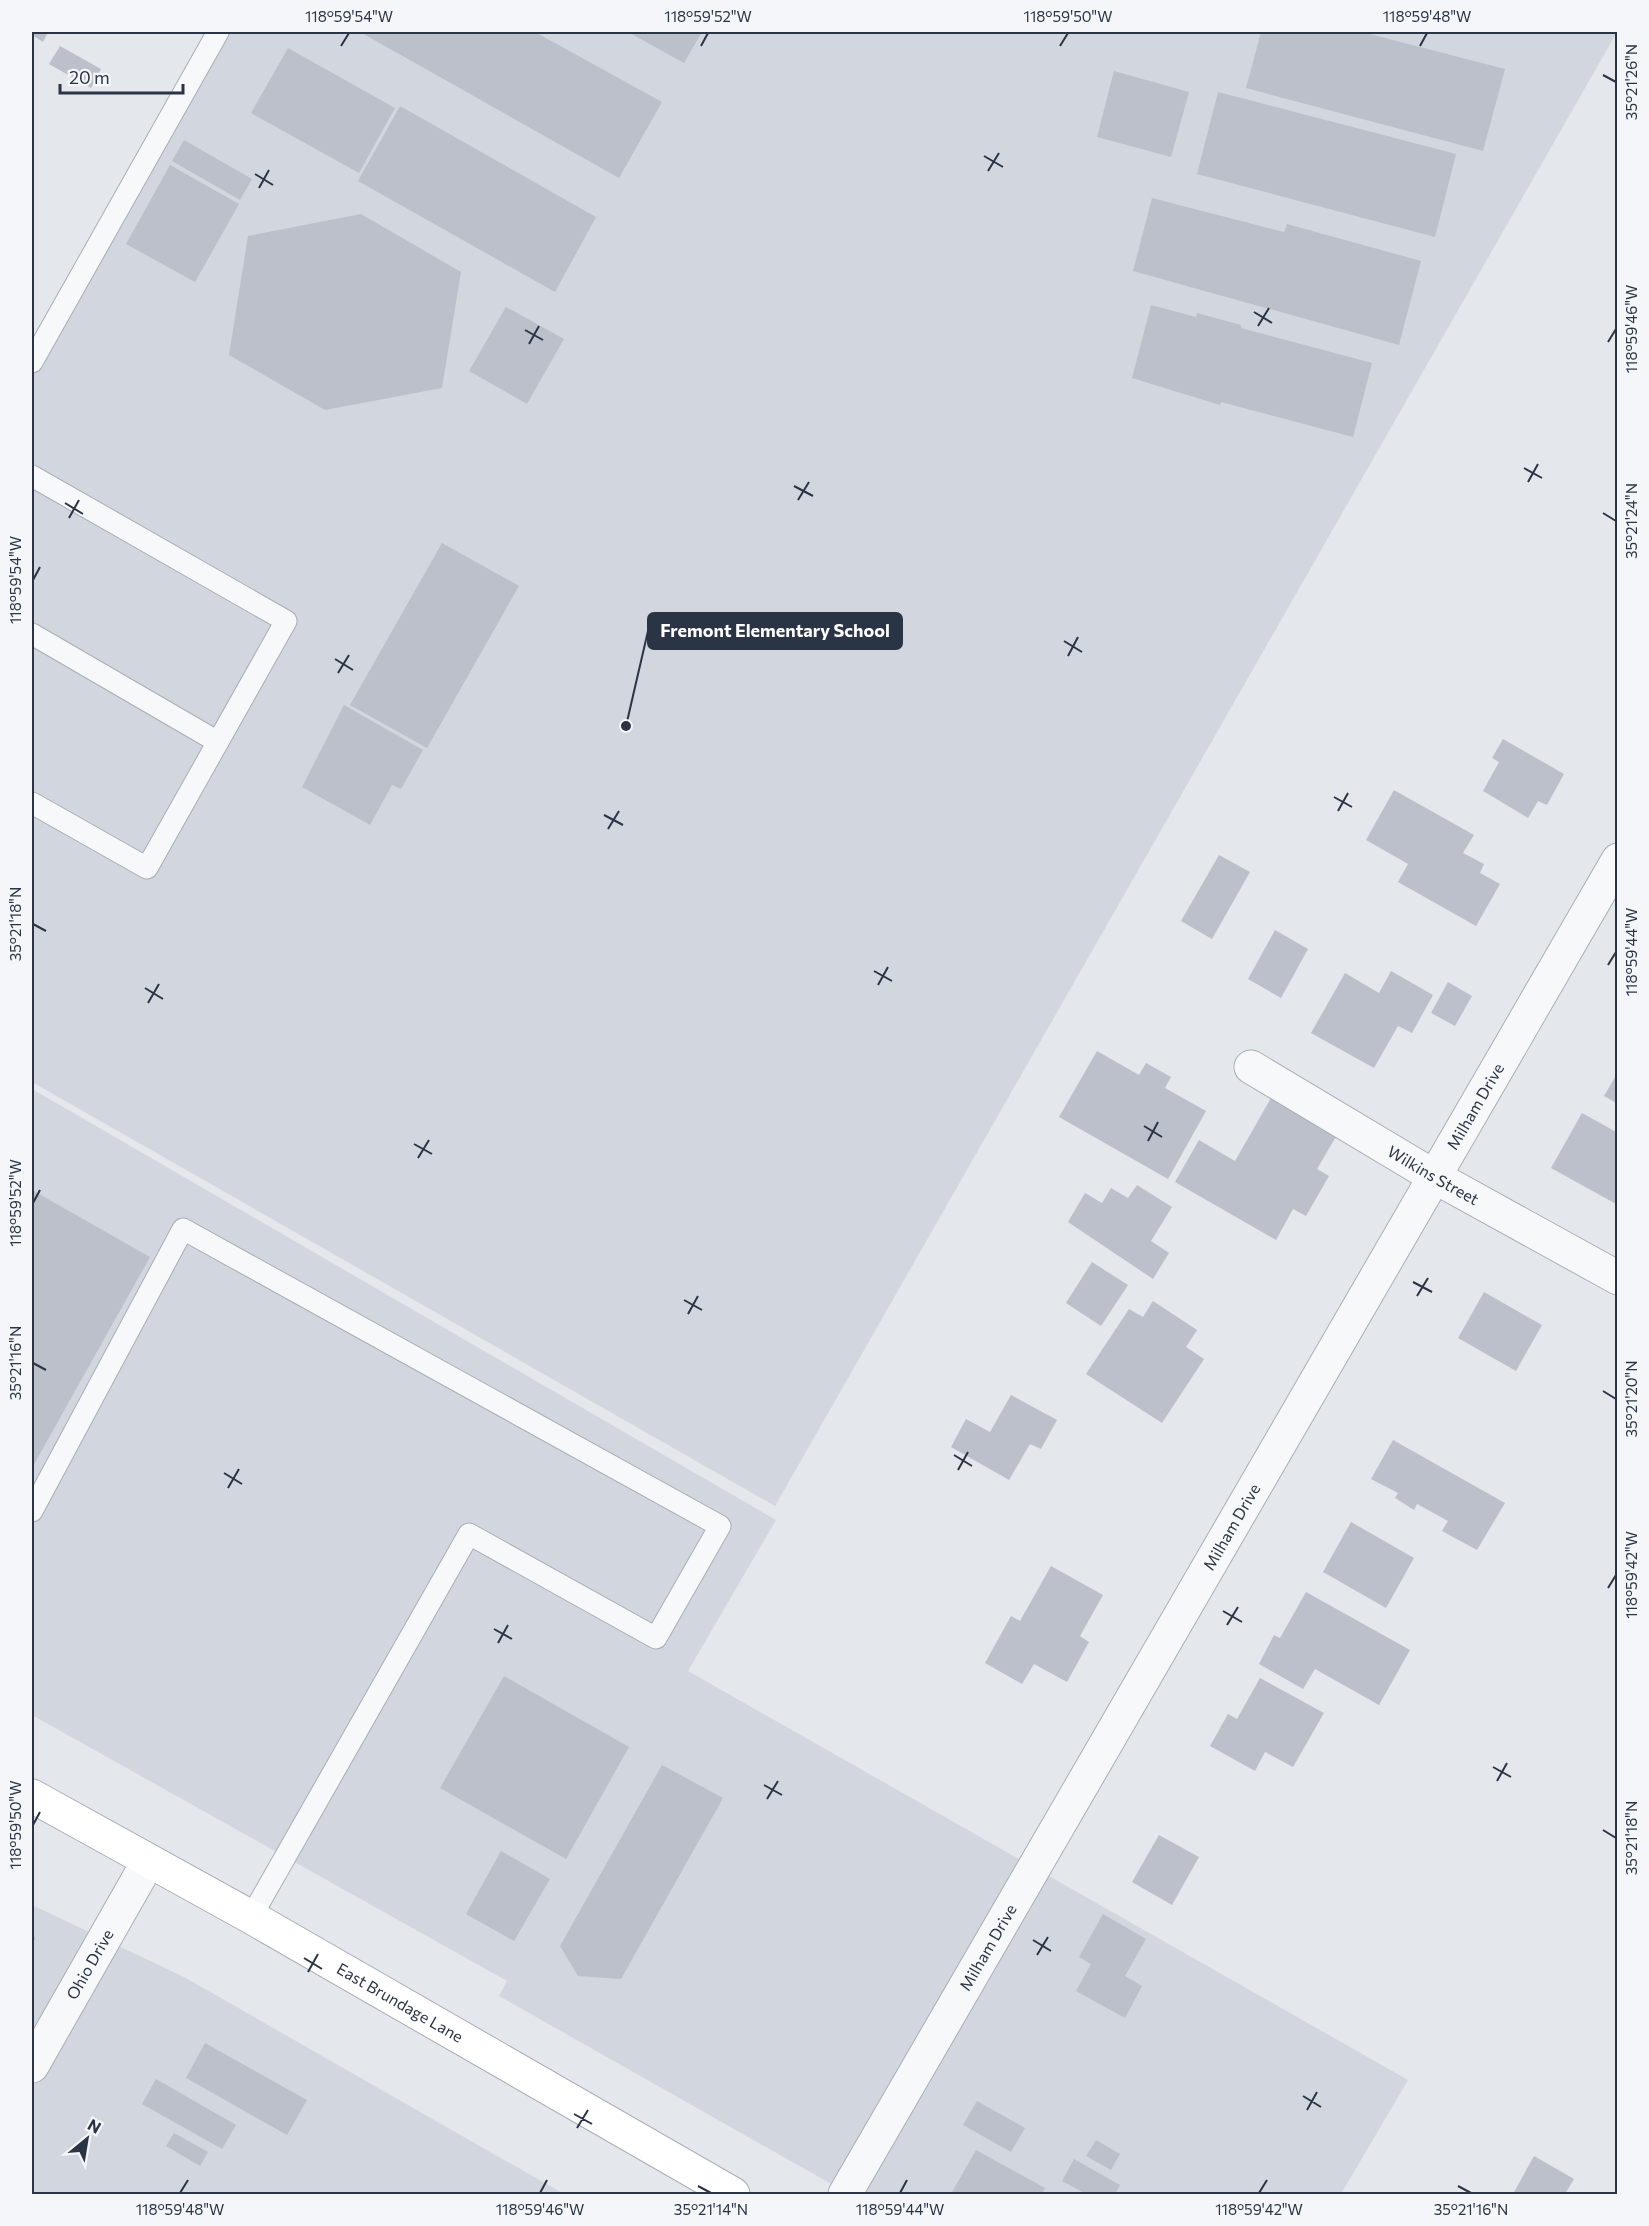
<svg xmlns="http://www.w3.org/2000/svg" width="1649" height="2226" viewBox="0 0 1649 2226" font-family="Commissioner,sans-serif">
	<rect width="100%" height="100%" fill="#e4e7ec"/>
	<!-- built -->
	<g fill="#d2d6de">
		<path d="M 226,32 L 1617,32 L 775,1506 L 32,1082 L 32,370 Z"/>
		<path d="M 32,1089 L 776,1520 L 688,1671 L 1408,2080 L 1341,2194 L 849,2194 L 499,1996 L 507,1981 L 32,1715 Z"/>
		<path d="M 32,1905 L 184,1977 L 564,2194 L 32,2194 Z"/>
	</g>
	<!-- building -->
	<g fill="#bbc0ca">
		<path d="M 32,32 L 48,32 L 43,42 L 32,35 Z"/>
		<path d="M 360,32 L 535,32 L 662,102 L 619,178 Z"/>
		<path d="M 628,32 L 702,32 L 684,63 Z"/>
		<path d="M 1261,32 L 1362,32 L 1505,69 L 1483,151 L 1246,88 Z"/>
		<path d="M 60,46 L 101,69 L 91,88 L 49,64 Z"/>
		<path d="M 288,48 L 395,108 L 359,173 L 251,113 Z"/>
		<path d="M 1114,71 L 1189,92 L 1171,157 L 1097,137 Z"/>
		<path d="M 1218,92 L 1456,154 L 1435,237 L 1197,174 Z"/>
		<path d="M 400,106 L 596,217 L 555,292 L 358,181 Z"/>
		<path d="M 184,140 L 252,179 L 240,200 L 172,161 Z"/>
		<path d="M 170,165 L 239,204 L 195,282 L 126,244 Z"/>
		<path d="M 1152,198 L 1284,232 L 1287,224 L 1421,261 L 1399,345 L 1133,271 Z"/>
		<path d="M 361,214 L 461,272 L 442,388 L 325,410 L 229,355 L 248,236 Z"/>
		<path d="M 1151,305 L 1196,317 L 1197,313 L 1241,325 L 1241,328 L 1372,363 L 1353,437 L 1221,402 L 1220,405 L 1132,378 Z"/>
		<path d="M 506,307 L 564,339 L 527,404 L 469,371 Z"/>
		<path d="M 442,543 L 519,586 L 427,748 L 350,705 Z"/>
		<path d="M 344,705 L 423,750 L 401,789 L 392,785 L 370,825 L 302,787 Z"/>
		<path d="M 1503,739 L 1564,774 L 1547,805 L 1538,801 L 1528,818 L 1483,791 L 1499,762 L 1492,758 Z"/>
		<path d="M 1394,790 L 1474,835 L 1463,853 L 1484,864 L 1480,873 L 1500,884 L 1476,926 L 1398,882 L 1408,864 L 1366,840 Z"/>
		<path d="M 1219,855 L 1250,872 L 1212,939 L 1181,921 Z"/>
		<path d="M 1275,930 L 1308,949 L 1281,998 L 1248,979 Z"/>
		<path d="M 1391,971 L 1433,995 L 1412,1033 L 1398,1026 L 1374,1068 L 1311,1033 L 1345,973 L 1379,993 Z"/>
		<path d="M 1448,982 L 1472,996 L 1455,1026 L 1431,1013 Z"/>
		<path d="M 1097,1051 L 1139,1075 L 1146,1063 L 1171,1077 L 1165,1088 L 1206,1111 L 1168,1179 L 1059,1117 Z"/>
		<path d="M 1618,1072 L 1618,1104 L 1604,1096 Z"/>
		<path d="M 1271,1098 L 1337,1135 L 1317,1169 L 1329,1176 L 1306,1216 L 1293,1209 L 1276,1240 L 1175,1182 L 1199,1140 L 1235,1161 Z"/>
		<path d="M 1582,1113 L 1618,1133 L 1618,1177 L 1615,1181 L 1618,1183 L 1618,1205 L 1551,1168 Z"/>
		<path d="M 1137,1185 L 1172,1207 L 1151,1241 L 1169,1253 L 1153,1279 L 1068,1222 L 1085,1193 L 1102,1203 L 1111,1188 L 1128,1198 Z"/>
		<path d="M 32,1190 L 150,1257 L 32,1468 Z"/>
		<path d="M 1092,1262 L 1128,1285 L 1101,1326 L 1066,1303 Z"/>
		<path d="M 1484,1292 L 1542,1325 L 1516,1371 L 1458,1338 Z"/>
		<path d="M 1153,1301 L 1197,1330 L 1186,1347 L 1204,1359 L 1162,1423 L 1086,1374 L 1129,1309 L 1143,1317 Z"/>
		<path d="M 1011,1395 L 1057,1420 L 1041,1449 L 1030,1444 L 1009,1480 L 951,1447 L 966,1419 L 990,1432 Z"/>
		<path d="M 1393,1440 L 1505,1503 L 1477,1550 L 1442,1531 L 1448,1521 L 1417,1504 L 1414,1510 L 1395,1498 L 1398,1493 L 1371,1479 Z"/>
		<path d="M 1351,1522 L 1414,1558 L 1386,1608 L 1323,1572 Z"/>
		<path d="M 1051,1566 L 1103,1595 L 1080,1636 L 1089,1642 L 1067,1682 L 1034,1664 L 1022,1684 L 985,1663 L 1011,1616 L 1020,1621 Z"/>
		<path d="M 1306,1592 L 1410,1650 L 1379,1705 L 1315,1669 L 1303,1689 L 1259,1664 L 1274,1635 L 1280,1638 Z"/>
		<path d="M 504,1676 L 629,1747 L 566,1859 L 440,1788 Z"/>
		<path d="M 1260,1678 L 1324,1713 L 1293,1767 L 1265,1752 L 1255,1771 L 1210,1746 L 1228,1714 L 1237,1719 Z"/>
		<path d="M 662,1765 L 723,1798 L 621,1979 L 578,1976 L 560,1946 Z"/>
		<path d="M 1159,1835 L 1199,1857 L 1172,1905 L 1132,1882 Z"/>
		<path d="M 501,1851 L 550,1879 L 514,1941 L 466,1914 Z"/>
		<path d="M 1103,1914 L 1146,1939 L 1125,1976 L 1142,1986 L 1125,2018 L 1076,1991 L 1091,1964 L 1079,1957 Z"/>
		<path d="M 32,1928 L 35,1939 L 32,1945 Z"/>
		<path d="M 205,2043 L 307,2100 L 287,2135 L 186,2078 Z"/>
		<path d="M 156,2079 L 236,2125 L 222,2149 L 142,2104 Z"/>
		<path d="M 977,2101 L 1025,2128 L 1011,2152 L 963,2125 Z"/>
		<path d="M 174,2133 L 208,2152 L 200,2166 L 166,2146 Z"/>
		<path d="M 1096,2140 L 1120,2154 L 1111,2170 L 1086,2156 Z"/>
		<path d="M 976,2150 L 1045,2188 L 1042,2194 L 951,2194 Z"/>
		<path d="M 1534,2156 L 1574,2179 L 1565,2194 L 1513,2194 Z"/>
		<path d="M 1074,2159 L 1120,2185 L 1115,2194 L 1086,2194 L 1062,2181 Z"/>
	</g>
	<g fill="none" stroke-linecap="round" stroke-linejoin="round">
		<defs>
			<g id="service">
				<path d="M 32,362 L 218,32"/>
				<path d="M 32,476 L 286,621 L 147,868 L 32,803"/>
				<path d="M 32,634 L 218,742"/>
				<path d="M 32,1511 L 183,1229 L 720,1526 L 656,1638 L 469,1534 L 251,1917"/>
			</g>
			<g id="minor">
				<path id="s1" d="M 1251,1067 L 1435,1177 L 1618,1278"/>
				<path id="s2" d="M 32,2066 L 148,1862"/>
				<path id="s3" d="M 845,2194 L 1618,860"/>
			</g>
			<g id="secondary">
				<path id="s4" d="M 32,1796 L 251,1917 L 733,2194"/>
			</g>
		</defs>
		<!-- service casing -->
		<use href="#service" stroke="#a9aeb7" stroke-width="23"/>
		<!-- minor casing -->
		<use href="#minor" stroke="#a9aeb7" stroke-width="35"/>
		<!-- secondary casing -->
		<use href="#secondary" stroke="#a9aeb7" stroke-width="35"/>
		<!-- service -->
		<use href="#service" stroke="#f7f8fa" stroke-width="21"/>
		<!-- minor -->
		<use href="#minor" stroke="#f7f8fa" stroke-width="33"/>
		<!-- secondary -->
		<use href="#secondary" stroke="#fff" stroke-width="33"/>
	</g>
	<!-- ticks -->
	<path fill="none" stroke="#2b3445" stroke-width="2" d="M 341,46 L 349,33M 701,46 L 708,33M 1060,46 L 1068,33M 1420,46 L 1427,33M 1603,75 L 1616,82M 984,156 L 1003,167M 988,171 L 999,153M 255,174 L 273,185M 259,188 L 269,170M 1254,312 L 1272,323M 1258,326 L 1269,308M 525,330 L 543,340M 1608,342 L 1616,329M 529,344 L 539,326M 1524,468 L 1542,478M 1528,482 L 1538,464M 794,486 L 813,496M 798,500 L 809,482M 65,503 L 83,514M 1603,513 L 1616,521M 69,518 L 79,500M 33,580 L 40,567M 1064,641 L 1082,652M 1068,656 L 1078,637M 335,659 L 353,670M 338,673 L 349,655M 1334,797 L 1352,807M 1338,811 L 1348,793M 604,815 L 623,825M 608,829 L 619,811M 33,924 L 46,931M 1608,965 L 1616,952M 874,971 L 892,981M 878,985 L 888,967M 145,988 L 163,999M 148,1003 L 159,984M 1144,1126 L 1162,1137M 1148,1141 L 1158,1122M 414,1144 L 432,1154M 418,1158 L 429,1140M 33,1203 L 40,1190M 1413,1282 L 1432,1292M 1417,1296 L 1428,1278M 684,1300 L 702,1310M 688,1314 L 698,1296M 33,1363 L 46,1370M 1603,1391 L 1616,1399M 954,1455 L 972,1466M 958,1470 L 968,1452M 224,1473 L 242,1484M 228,1488 L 239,1469M 1608,1588 L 1616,1575M 1223,1611 L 1242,1622M 1227,1625 L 1238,1607M 494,1629 L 512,1639M 498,1643 L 508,1625M 1493,1767 L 1511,1777M 1497,1781 L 1507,1763M 764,1785 L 782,1795M 767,1799 L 778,1781M 33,1825 L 40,1812M 1603,1830 L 1616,1838M 1033,1940 L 1051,1951M 1037,1955 L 1048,1937M 304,1958 L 322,1969M 308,1972 L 318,1954M 1303,2096 L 1321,2107M 1307,2110 L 1317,2092M 574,2114 L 592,2124M 577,2128 L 588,2110M 698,2186 L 711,2193M 1458,2186 L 1471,2193M 180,2193 L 188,2180M 540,2193 L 547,2180M 900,2193 L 907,2180M 1259,2193 L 1267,2180"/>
	<g text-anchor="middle" stroke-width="5" stroke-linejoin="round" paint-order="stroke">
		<!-- street labels -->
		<g font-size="16" fill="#2b3445" stroke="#f4f6f9">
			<text dy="6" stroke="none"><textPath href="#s3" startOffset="1257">Milham Drive</textPath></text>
			<text dy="6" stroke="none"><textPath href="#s1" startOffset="212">Wilkins Street</textPath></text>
			<text dy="6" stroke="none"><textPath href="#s3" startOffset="771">Milham Drive</textPath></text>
			<text dy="6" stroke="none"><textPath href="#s3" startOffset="285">Milham Drive</textPath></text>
			<text dy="6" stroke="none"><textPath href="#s2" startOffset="117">Ohio Drive</textPath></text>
			<text dy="6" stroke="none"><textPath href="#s4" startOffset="422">East Brundage Lane</textPath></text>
		</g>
	</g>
	<!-- callouts -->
	<path fill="none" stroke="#2b3445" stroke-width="2" d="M626 726L648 631"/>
	<circle fill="#2b3445" stroke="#f4f6f9" stroke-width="2" cx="626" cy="726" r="6"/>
	<rect fill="#2b3445" stroke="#2b3445" stroke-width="2" x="648" y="613" width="254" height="36" rx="6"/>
	<g font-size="18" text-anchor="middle" font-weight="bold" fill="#fff">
		<text x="775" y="637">Fremont Elementary School</text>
	</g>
	<!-- border -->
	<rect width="1649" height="2226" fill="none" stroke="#f4f6f9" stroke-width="66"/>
	<!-- north arrow -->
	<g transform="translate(87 2139) rotate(30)" stroke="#f4f6f9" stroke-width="4.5" paint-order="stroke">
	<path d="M0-4.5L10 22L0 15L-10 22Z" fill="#2b3445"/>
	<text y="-9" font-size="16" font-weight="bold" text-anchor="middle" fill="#2b3445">N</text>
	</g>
	<!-- scale -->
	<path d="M60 84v9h123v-9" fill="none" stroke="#2b3445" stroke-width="3"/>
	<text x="69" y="84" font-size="18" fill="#2b3445" stroke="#f4f6f9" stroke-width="4.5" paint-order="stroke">20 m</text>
	<rect x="33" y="33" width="1583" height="2160" fill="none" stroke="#2b3445" stroke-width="2"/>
	<g font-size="15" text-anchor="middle" fill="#2b3445">
		<text x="349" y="22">118°59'54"W</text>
		<text x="708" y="22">118°59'52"W</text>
		<text x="1068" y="22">118°59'50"W</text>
		<text x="1427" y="22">118°59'48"W</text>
		<text transform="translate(1632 82) rotate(-90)" y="5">35°21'26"N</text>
		<text transform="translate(1632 329) rotate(-90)" y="5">118°59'46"W</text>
		<text transform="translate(1632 521) rotate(-90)" y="5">35°21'24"N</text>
		<text transform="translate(16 580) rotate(-90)" y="5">118°59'54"W</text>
		<text transform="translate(16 924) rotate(-90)" y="5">35°21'18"N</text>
		<text transform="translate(1632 952) rotate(-90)" y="5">118°59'44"W</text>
		<text transform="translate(16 1203) rotate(-90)" y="5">118°59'52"W</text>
		<text transform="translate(16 1363) rotate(-90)" y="5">35°21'16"N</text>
		<text transform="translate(1632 1399) rotate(-90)" y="5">35°21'20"N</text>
		<text transform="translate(1632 1575) rotate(-90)" y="5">118°59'42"W</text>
		<text transform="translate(16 1825) rotate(-90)" y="5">118°59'50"W</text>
		<text transform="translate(1632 1838) rotate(-90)" y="5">35°21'18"N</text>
		<text x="180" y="2215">118°59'48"W</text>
		<text x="540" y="2215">118°59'46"W</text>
		<text x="711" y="2215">35°21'14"N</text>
		<text x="900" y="2215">118°59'44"W</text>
		<text x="1259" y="2215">118°59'42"W</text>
		<text x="1471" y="2215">35°21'16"N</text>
	</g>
</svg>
